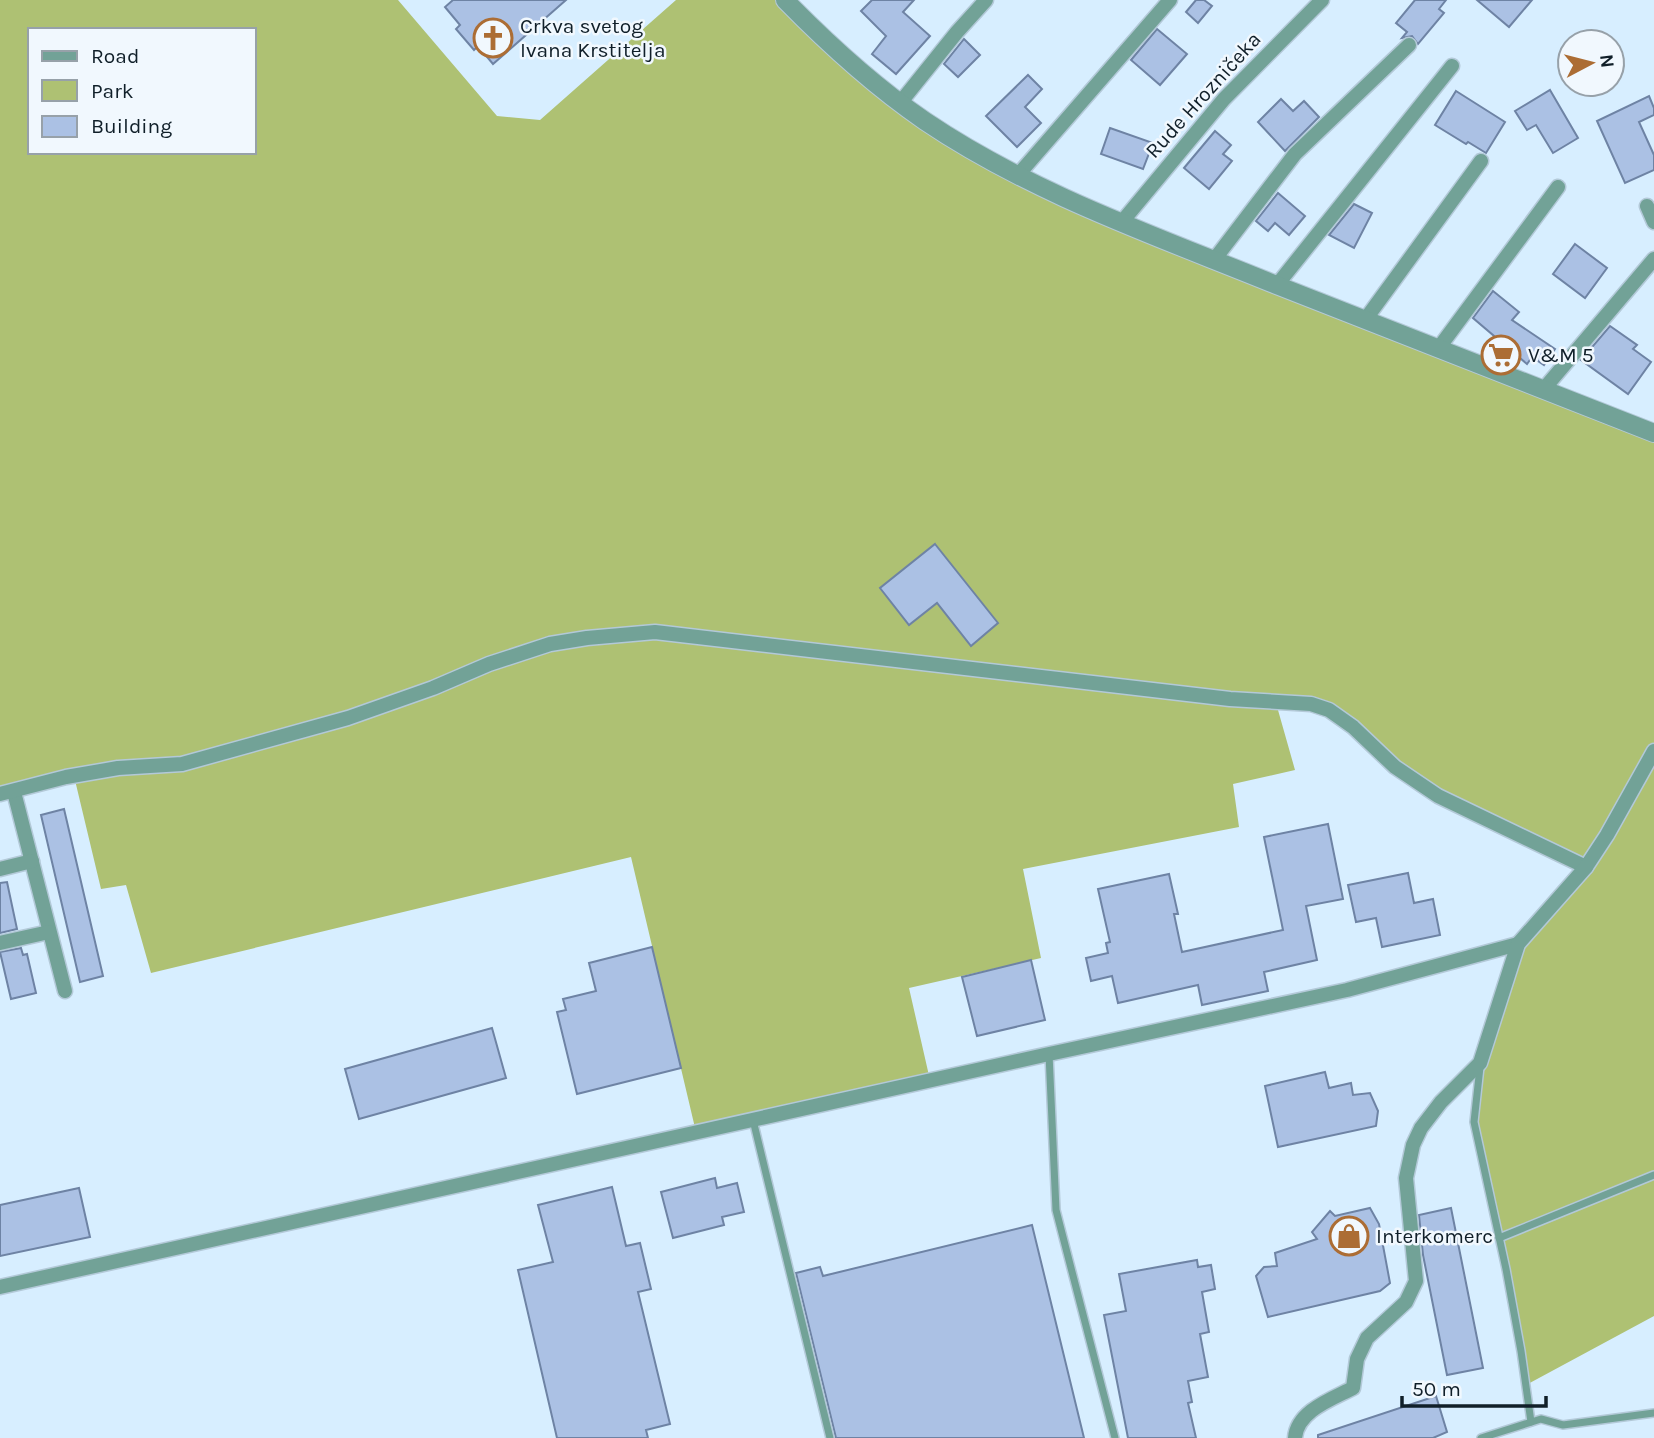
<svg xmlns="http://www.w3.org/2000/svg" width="1654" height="1438" viewBox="0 0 1654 1438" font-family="Karla,sans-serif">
	<rect width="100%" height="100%" fill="#d7eeff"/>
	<!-- green -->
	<path fill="#aec173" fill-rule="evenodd" d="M 0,0 L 398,0 L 497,116 L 540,120 L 676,0 L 784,0 L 963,148 L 1654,436 L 1654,1316 L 1526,1385 L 1474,1122 L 1480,1063 L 1518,944 L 1585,866 L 1438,796 L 1329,710 L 1276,703 L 1295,770 L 1233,784 L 1239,827 L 1023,869 L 1041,958 L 909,988 L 930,1080 L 696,1132 L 631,857 L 151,973 L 126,885 L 101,889 L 74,776 L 0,794 ZM 30,30 L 254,30 L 254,152 L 30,152 Z"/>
	<!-- building -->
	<g fill="#abc1e4" stroke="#6e83a4" stroke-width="2">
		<path d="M 453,0 L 566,0 L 493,64 L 478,46 L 474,50 L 456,29 L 460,25 L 445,7 Z"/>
		<path d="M 872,0 L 914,0 L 903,12 L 930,36 L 896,74 L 872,54 L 886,36 L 861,11 Z"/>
		<path d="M 1196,0 L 1204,0 L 1212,6 L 1198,23 L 1186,12 Z"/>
		<path d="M 1415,0 L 1446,0 L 1439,9 L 1444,13 L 1418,44 L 1412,36 L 1402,38 L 1407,32 L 1396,23 Z"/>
		<path d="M 1477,0 L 1532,0 L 1509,27 Z"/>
		<path d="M 1157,29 L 1187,54 L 1160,85 L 1131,60 Z"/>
		<path d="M 964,39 L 980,55 L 958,77 L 944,64 Z"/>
		<path d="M 1028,75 L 1042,89 L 1025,107 L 1041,123 L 1017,147 L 986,116 Z"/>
		<path d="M 1550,90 L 1578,138 L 1553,153 L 1536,125 L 1527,130 L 1515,111 Z"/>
		<path d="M 1456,91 L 1505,122 L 1486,153 L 1468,142 L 1466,144 L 1435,125 Z"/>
		<path d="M 1649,96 L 1654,108 L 1654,115 L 1639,122 L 1654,155 L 1654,170 L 1625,183 L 1597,121 Z"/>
		<path d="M 1281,99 L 1293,111 L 1304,101 L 1319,117 L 1285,151 L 1258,122 Z"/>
		<path d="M 1110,128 L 1153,143 L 1143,169 L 1101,154 Z"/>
		<path d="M 1215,131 L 1231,145 L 1223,154 L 1232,161 L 1209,189 L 1184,168 Z"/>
		<path d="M 1278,193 L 1305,216 L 1289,235 L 1275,223 L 1268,231 L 1256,221 Z"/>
		<path d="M 1354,204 L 1372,213 L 1354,248 L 1329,235 Z"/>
		<path d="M 1575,244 L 1607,268 L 1585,298 L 1553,274 Z"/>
		<path d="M 1493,291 L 1519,312 L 1512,320 L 1555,349 L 1544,365 L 1532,357 L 1527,364 L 1473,318 Z"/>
		<path d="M 1610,326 L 1637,345 L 1633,349 L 1651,362 L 1628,394 L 1581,360 Z"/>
		<path d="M 935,544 L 998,623 L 971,646 L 937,603 L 909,625 L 880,588 Z"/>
		<path d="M 64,809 L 103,976 L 80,982 L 41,815 Z"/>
		<path d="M 1328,824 L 1343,899 L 1306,906 L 1317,960 L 1264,972 L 1268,991 L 1202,1005 L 1198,985 L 1118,1003 L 1112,976 L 1091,981 L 1086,958 L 1108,953 L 1106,943 L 1110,942 L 1098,889 L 1169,874 L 1178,914 L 1174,914 L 1182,952 L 1283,930 L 1264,837 Z"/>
		<path d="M 1408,873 L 1414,903 L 1433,899 L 1440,935 L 1382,947 L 1376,918 L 1356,922 L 1348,885 Z"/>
		<path d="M 7,882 L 17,929 L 0,933 L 0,883 Z"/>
		<path d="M 652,947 L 681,1068 L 577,1094 L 557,1012 L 566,1010 L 563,999 L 596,991 L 589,963 Z"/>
		<path d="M 21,948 L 23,955 L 27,954 L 36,993 L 11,999 L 0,952 Z"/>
		<path d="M 1031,960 L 1045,1020 L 977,1036 L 962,977 Z"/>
		<path d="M 492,1028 L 506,1078 L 359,1119 L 345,1069 Z"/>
		<path d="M 1325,1072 L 1329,1088 L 1351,1083 L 1353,1095 L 1370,1093 L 1378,1111 L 1376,1126 L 1278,1147 L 1265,1086 Z"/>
		<path d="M 715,1178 L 717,1188 L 737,1183 L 744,1212 L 722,1217 L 724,1225 L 673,1238 L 661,1192 Z"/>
		<path d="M 612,1187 L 626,1246 L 640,1243 L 651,1289 L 638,1292 L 670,1424 L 646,1430 L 648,1438 L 557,1438 L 518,1270 L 553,1262 L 538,1205 Z"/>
		<path d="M 79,1188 L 90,1237 L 0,1256 L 0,1205 Z"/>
		<path d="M 1370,1208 L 1379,1224 L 1390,1283 L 1380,1291 L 1268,1317 L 1256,1276 L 1264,1267 L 1277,1266 L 1275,1253 L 1317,1239 L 1312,1232 L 1330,1211 L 1335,1216 Z"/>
		<path d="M 1451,1208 L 1483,1368 L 1447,1375 L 1423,1255 L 1419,1215 Z"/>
		<path d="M 1032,1225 L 1084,1438 L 836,1438 L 796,1273 L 820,1267 L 823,1276 Z"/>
		<path d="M 1197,1260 L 1198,1267 L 1211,1265 L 1215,1289 L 1202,1292 L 1209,1332 L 1200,1334 L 1208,1377 L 1188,1381 L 1192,1402 L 1188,1403 L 1196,1438 L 1128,1438 L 1104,1315 L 1126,1311 L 1119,1274 Z"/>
		<path d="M 1436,1396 L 1447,1432 L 1433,1438 L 1318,1438 L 1318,1435 Z"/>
	</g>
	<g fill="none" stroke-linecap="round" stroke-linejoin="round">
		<defs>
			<g id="service">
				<path d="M 1049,1054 L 1056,1210 L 1115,1438"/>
				<path d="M 1480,1067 L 1474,1122 L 1506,1269 L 1521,1351 L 1531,1422"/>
				<path d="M 753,1120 L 830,1438"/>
				<path d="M 1499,1238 L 1654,1175"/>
				<path d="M 1481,1438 L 1541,1419 L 1563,1425 L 1654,1413"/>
			</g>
			<g id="minor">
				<path d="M 900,103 L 957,32 L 986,0"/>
				<path d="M 1018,175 L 1170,0"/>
				<path d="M 1647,206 L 1654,222"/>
				<path d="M 1121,223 L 1224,99 L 1322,0"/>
				<path d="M 1214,260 L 1295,154 L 1409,45"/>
				<path d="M 1277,285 L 1452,66"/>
				<path d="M 1365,320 L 1481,161"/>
				<path d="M 1438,349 L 1558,187"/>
				<path d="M 1543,390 L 1654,259"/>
				<path d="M 14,792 L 65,991"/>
				<path d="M 0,794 L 66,777 L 118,768 L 182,764 L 348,718 L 433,688 L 489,664 L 550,644 L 587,638 L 655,632 L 1230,699 L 1311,704 L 1329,710 L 1353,727 L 1395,767 L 1438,796 L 1586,867"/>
				<path d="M 0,869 L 32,861"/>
				<path d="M 0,943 L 49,932"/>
				<path d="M 0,1287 L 1049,1054 L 1347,990 L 1518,944"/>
				<path d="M 1295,1438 C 1297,1411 1332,1399 1353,1388 L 1357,1359 L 1367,1338 L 1406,1302 L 1416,1281 L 1406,1178 L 1413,1145 L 1421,1128 L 1441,1102 L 1480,1063 L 1518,944 L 1586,867 L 1607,835 L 1654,751"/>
			</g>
			<path id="tertiary" d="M 785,0 C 828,44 874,86 925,121 C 1033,194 1159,237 1279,286 C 1404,336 1529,385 1654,433"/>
		</defs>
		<!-- service casing -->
		<use href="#service" stroke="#b3c9d8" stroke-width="10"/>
		<!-- minor casing -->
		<use href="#minor" stroke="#b3c9d8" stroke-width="17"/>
		<!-- tertiary casing -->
		<use href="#tertiary" stroke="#b3c9d8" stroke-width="20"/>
		<!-- service -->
		<use href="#service" stroke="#72a297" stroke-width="7"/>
		<!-- minor -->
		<use href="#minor" stroke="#72a297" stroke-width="14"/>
		<!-- tertiary -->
		<use href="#tertiary" stroke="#72a297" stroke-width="18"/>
	</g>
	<!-- icons -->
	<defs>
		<symbol id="church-ring" viewBox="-11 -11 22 22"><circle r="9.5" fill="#f1f8fe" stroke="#ac6d34" stroke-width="1.5"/><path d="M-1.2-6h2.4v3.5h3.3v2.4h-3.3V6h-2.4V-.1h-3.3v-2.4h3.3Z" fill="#ac6d34"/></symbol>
		<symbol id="supermarket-ring" viewBox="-11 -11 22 22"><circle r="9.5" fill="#f1f8fe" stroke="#ac6d34" stroke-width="1.5"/><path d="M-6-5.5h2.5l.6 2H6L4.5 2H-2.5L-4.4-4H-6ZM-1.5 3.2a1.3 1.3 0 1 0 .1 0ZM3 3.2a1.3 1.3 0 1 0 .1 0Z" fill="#ac6d34"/></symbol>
		<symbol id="shop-ring" viewBox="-11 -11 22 22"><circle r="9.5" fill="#f1f8fe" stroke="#ac6d34" stroke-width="1.5"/><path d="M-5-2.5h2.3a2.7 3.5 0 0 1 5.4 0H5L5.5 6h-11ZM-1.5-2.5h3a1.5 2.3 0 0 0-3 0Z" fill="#ac6d34"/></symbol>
	</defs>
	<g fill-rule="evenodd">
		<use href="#church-ring" x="471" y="16" width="44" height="44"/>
		<use href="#supermarket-ring" x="1479" y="333" width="44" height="44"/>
		<use href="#shop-ring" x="1327" y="1214" width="44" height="44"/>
	</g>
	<g text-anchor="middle" stroke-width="5" stroke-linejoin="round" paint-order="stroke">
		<!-- poi labels -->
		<g font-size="21" fill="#101f29" stroke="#f1f8fe" text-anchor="start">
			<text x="520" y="33">Crkva svetog<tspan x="520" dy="24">Ivana Krstitelja</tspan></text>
			<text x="1528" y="362">V&amp;M 5</text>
			<text x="1376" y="1243">Interkomerc</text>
		</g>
		<!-- street labels -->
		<g font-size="21" fill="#101f29" stroke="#f1f8fe">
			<text transform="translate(1203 95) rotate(-48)" y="7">Rude Hrozničeka</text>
		</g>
	</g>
	<!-- legend -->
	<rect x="28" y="28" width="228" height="126" fill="#f1f8fe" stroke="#97a1a9" stroke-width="2"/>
	<rect x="42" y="51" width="35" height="10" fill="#72a297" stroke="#97a1a9" stroke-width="2"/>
	<text x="91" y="63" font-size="21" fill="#101f29">Road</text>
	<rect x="42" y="80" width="35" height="21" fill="#aec173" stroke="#97a1a9" stroke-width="2"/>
	<text x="91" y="98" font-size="21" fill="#101f29">Park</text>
	<rect x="42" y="116" width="35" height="21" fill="#abc1e4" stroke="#97a1a9" stroke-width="2"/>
	<text x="91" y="133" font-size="21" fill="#101f29">Building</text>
	<!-- north arrow -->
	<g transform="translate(1591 63) rotate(83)"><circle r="33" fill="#f1f8fe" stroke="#97a1a9" stroke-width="2"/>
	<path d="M0-5L12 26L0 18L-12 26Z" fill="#ac6d34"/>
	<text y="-10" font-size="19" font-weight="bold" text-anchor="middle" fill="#101f29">N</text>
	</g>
	<!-- scale -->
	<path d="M1402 1396v10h144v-10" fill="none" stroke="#101f29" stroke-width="3.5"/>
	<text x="1412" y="1396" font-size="21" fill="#101f29" stroke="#f1f8fe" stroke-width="5" paint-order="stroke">50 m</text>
</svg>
